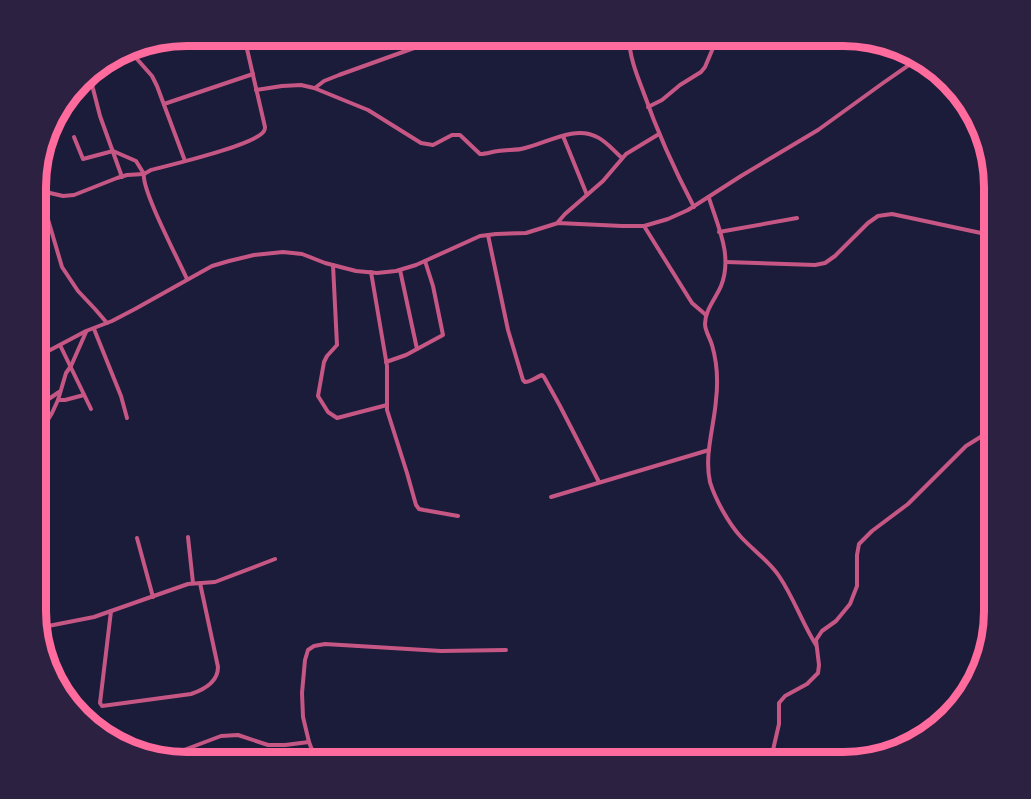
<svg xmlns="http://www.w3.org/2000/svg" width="1031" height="799" viewBox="0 0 1031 799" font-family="Quicksand,sans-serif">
	<rect width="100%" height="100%" fill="#1b1b3a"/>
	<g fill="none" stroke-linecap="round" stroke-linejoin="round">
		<!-- minor -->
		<g stroke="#c65784" stroke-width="4">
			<path d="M 629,36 C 629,55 636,73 643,91 C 657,131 674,169 694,207"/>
			<path d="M 129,50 L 152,76 L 157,86 L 185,161"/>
			<path d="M 89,73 L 100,116 L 122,177"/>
			<path d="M 315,88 L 324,81 L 339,75 L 439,39 L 453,36"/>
			<path d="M 256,90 L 282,86 L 301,85 L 314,88 L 368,110 L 421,143 L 433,145 L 452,135 L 460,135 L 480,154 C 486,154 491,152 498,151 C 507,149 516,151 525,148 C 547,143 575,125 597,137 C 606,141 614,151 622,158"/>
			<path d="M 164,104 L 253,74"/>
			<path d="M 648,107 L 662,100 L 680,85 L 701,72 L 705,67 L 713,48 L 727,36"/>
			<path d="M 563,136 L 587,195"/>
			<path d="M 37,190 L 63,196 L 74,195 L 117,178 L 127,175 L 144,174 L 136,161 L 113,151 L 83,159 L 74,137"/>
			<path d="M 47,192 L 47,216 L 62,267 L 78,291 L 95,309 L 107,323"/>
			<path d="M 709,198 C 718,227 733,256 721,286 C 716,298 705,310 705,324 C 705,331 710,338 712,345 C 717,362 718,383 716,400 C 714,427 704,455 710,482 C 715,499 729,524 741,537 C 754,551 769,561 779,576 C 794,598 802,623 816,645"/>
			<path d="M 558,222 L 565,214 L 603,181 L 626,154 L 659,134"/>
			<path d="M 644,226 L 692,303 L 706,315"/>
			<path d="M 719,232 L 797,218"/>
			<path d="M 488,235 L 508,330 L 523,380 L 525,382 C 531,382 536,377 542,375 L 544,377 L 560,406 L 599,482"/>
			<path d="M 726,262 L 815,265 L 825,263 L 835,256 L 868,223 L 878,216 L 892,214 L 995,236"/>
			<path d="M 333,265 L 337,345 L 327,356 L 324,362 L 318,396 L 328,412 L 337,418 L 387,405"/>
			<path d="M 400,270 L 417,349"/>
			<path d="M 371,272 L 387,366 L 387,410 L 407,473 L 416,505 L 419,509 L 424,510 L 458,516"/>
			<path d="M 187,279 C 179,261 141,189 144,174 L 151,170 C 170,165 256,145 264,131 C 265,130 265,128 265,127 L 244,36"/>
			<path d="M 94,329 L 121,396 L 127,418"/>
			<path d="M 60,345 L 91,409"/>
			<path d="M 37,357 L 86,331 L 112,321 L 135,309 L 212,266 L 229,261 L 254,255 L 283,252 L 302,254 L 325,263 L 356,271 L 377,273 L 396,271 L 416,265 L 480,236 L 496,234 L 526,233 L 558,223 L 622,226 L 644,226 L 668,219 L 688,210 L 741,176 L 818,130 L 883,83 L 919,58"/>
			<path d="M 386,362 L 406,355 L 443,335 L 433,286 L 425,261"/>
			<path d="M 58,400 L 65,400 L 84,395"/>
			<path d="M 37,407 L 59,392"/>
			<path d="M 37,438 L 52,413 L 58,400 L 66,373 L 71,366 L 86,332"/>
			<path d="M 551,497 L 709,450"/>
			<path d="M 188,537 L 193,583"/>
			<path d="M 137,538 L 153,597"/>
			<path d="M 111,611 L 100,703 L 102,706 L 191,694 C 203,690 218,682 218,667 L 200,583"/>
			<path d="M 38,628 L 94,617 L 188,584 L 215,582 L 275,559"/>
			<path d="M 170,761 L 176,753 L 221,736 L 238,735 L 268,745 L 285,745 L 309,742"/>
			<path d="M 317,763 L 309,742 L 303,717 L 302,693 L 305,660 L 308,650 L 314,646 L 325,644 L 441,651 L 506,650"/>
			<path d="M 371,763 L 380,759"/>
			<path d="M 770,763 L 779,724 L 779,703 L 785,696 L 807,684 L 818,673 L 819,665 L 816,640 L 822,631 L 836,621 L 850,604 L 857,586 L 857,555 L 859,544 L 872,531 L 908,504 L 966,446 L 995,428"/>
		</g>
	</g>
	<!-- crop -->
	<path d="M0 0H1031V799H0ZM187 46H843A141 141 0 0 1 984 187V611A141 141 0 0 1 843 752H187A141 141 0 0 1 46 611V187A141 141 0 0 1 187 46Z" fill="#2d2142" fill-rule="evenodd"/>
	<path fill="none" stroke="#ff6b9d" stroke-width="8" d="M187 46H843A141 141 0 0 1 984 187V611A141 141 0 0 1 843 752H187A141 141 0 0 1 46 611V187A141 141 0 0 1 187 46Z"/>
</svg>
